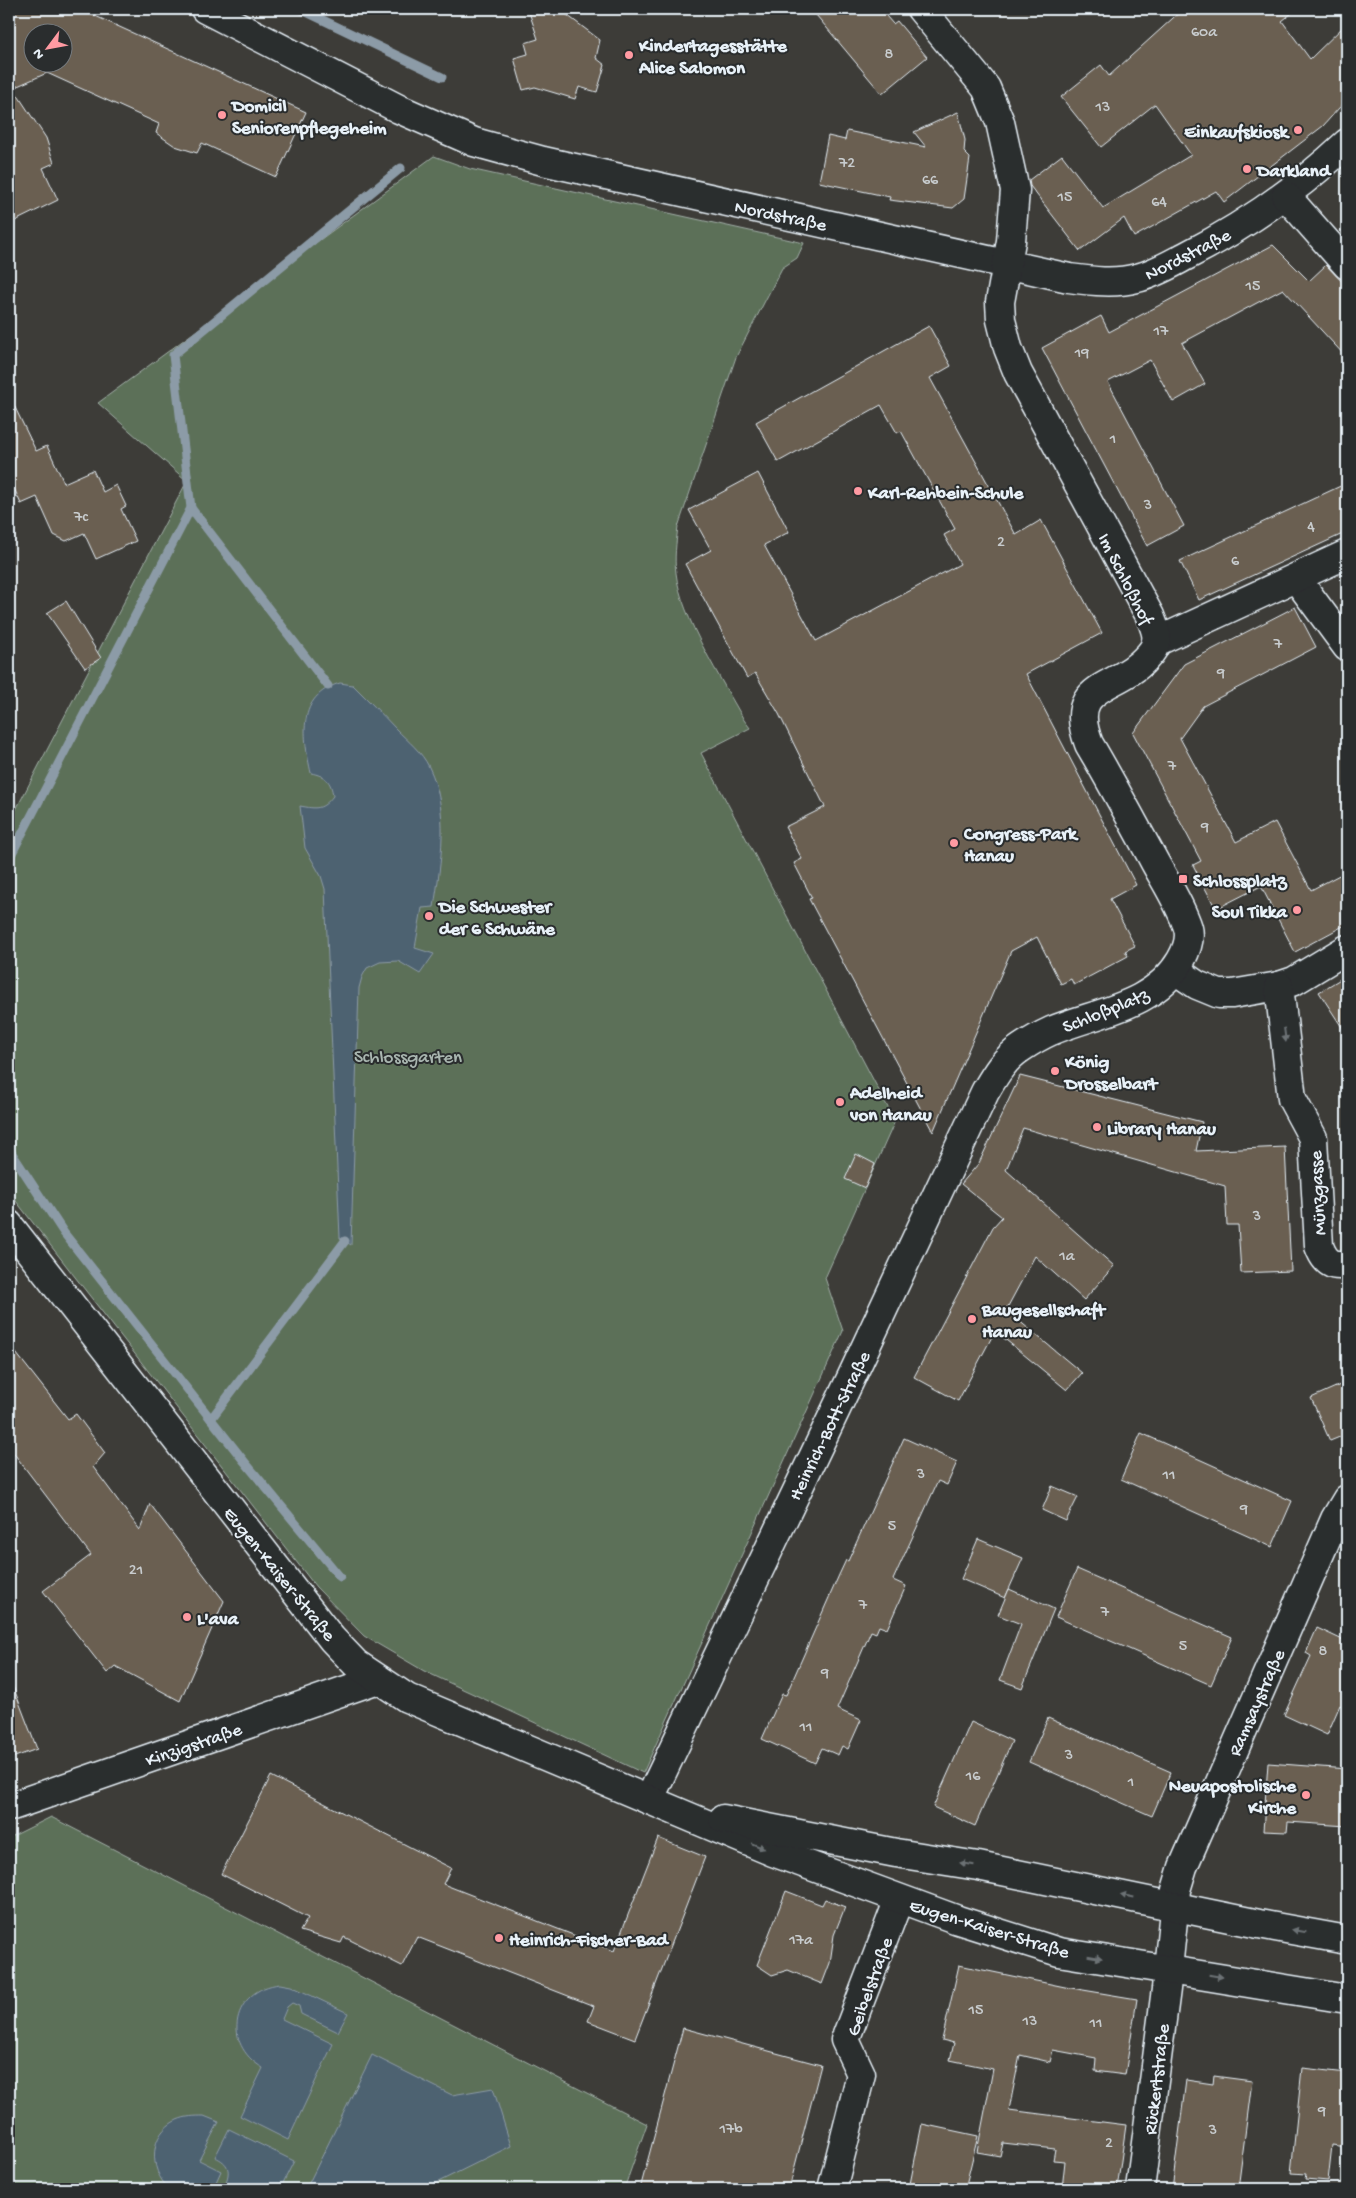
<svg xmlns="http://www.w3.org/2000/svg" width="1356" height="2198" viewBox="0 0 1356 2198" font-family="'Gochi Hand',sans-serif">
	<rect width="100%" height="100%" fill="#3d3c38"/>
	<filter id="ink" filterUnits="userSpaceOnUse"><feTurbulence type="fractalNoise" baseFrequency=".02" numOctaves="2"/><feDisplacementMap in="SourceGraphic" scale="10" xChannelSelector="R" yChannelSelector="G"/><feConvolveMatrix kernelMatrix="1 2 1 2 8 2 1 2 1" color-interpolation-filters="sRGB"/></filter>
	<g filter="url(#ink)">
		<!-- green -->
		<g fill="#5c6f59" stroke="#a2b0a8">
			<path d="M 434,156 L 470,169 L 804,243 L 797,258 L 782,268 L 736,357 L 678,527 C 676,543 674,558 676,573 C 681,617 722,680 744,720 L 750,728 L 701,753 L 895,1121 L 825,1278 L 843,1331 L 643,1773 L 424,1671 L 364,1636 L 316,1587 L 9,1192 L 9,823 L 187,481 L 98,403 Z"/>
			<path d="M 51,1817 L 647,2124 L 624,2189 L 9,2189 L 9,1838 Z"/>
		</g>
		<!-- water -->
		<g fill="#4e6271" stroke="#8c9ba7">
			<path d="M 340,683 L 353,685 C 368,700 382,714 396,729 C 408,741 422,752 429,767 C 450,810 441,862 434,907 L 422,908 L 415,948 L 434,954 L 420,974 L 398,961 L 380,962 L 367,968 L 362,977 L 359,988 L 351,1245 L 340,1238 L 325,889 L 321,876 L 305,848 L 300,806 C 317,809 322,810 333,796 C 331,780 325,776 311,773 C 303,737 296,696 340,683 Z"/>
			<path d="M 280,1984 L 291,1986 L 348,2013 L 338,2032 L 301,2014 L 299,2006 L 292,2003 L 287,2007 L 282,2019 L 333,2044 L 288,2140 L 240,2116 L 263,2068 C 221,2044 232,1989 280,1984 Z"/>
			<path d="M 372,2055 L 452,2095 L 493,2088 L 511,2146 L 424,2189 L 306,2189 Z"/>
			<path d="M 204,2116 L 219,2122 L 199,2160 L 221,2171 L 213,2189 L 169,2189 C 148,2169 149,2133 177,2120 C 186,2116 195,2116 204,2116 Z"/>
			<path d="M 229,2129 L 294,2161 L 280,2189 L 236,2189 L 225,2184 C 231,2171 229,2163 215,2157 Z"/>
		</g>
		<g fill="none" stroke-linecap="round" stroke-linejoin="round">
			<!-- stream -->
			<g stroke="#8c9ba7" stroke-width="9">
				<path d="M 300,9 L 442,77"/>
				<path d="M 191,508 L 328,686"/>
				<path d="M 9,859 L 191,508 L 173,355 L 401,168"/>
				<path d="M 9,1149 L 64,1233 L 244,1461 L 340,1577"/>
				<path d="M 211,1419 L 345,1241"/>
			</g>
		</g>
		<!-- building -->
		<g fill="#6a5f51" stroke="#e8f1f8" fill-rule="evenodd">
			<path d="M 9,9 L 80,9 L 306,112 L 276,177 L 202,143 L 197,153 L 175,146 L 156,133 L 159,124 L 47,73 L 13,88 L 46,138 L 54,163 L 43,168 L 58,200 L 9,224 ZM 32,32 L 62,32 L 62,62 L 32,62 Z"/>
			<path d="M 528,9 L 559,9 L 600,40 L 596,58 L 605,65 L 597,92 L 579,87 L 575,99 L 535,87 L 523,90 L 514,58 L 528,54 L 525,43 L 538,39 Z"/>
			<path d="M 811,9 L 880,9 L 893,24 L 897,21 L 927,57 L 882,94 Z"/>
			<path d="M 1183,9 L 1297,9 L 1282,21 L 1310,59 L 1347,23 L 1347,99 L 1323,126 L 1224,202 L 1216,191 L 1134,237 L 1124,218 L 1080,251 L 1030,186 L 1029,180 L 1062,155 L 1103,208 L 1191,155 L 1155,104 L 1101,147 L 1061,97 L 1101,65 L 1109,76 Z"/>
			<path d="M 958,112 L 965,140 L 964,152 L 970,158 L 964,199 L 953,208 L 889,200 L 890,197 L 819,182 L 828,136 L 845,140 L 847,131 L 926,147 L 914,132 Z"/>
			<path d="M 1273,245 L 1309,281 L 1326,265 L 1347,287 L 1347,358 L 1283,289 L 1182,343 L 1205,384 L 1173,402 L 1150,360 L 1108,382 L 1184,526 L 1147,546 L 1042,348 L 1101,316 L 1109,332 Z"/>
			<path d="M 929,326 L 951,366 L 930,378 L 1016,535 L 1041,520 L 1102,633 L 1026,674 L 1136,885 L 1110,899 L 1135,946 L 1125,951 L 1128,956 L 1074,985 L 1071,979 L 1061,984 L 1037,937 L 1011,951 L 933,1132 L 809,899 L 812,898 L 794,863 L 802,859 L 785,827 L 825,807 L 779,714 L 755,673 L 747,678 L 685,564 L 711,550 L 689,510 L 758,473 L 789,532 L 764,545 L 816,641 L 960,564 L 944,535 L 955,529 L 901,431 L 897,433 L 881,405 L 778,462 L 756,422 Z"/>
			<path d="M 9,395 L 36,451 L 47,446 L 64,483 L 93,470 L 103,492 L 116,485 L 126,506 L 121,509 L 136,541 L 96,559 L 84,533 L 66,541 L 54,535 L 37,497 L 21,504 L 9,477 Z"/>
			<path d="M 1347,483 L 1347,532 L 1199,600 L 1180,561 Z"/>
			<path d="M 66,601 L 101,658 L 85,668 L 47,613 Z"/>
			<path d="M 1295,607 L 1316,647 L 1203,706 L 1180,738 L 1236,842 L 1275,822 L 1311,890 L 1347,871 L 1347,924 L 1295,952 L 1261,886 L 1216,909 L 1193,865 L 1201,861 L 1133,733 L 1184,664 Z"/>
			<path d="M 1347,975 L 1347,1035 L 1319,992 Z"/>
			<path d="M 1020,1076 L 1202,1122 L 1196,1151 L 1285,1147 L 1291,1271 L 1241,1273 L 1238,1225 L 1227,1225 L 1225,1186 L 1023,1128 L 1006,1170 L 1114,1266 L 1084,1300 L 1035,1256 L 1006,1310 L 1082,1373 L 1067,1390 L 995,1331 L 958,1401 L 914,1377 L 993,1227 L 1002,1217 L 961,1184 L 979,1163 Z"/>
			<path d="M 856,1154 L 875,1164 L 865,1188 L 845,1179 Z"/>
			<path d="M 9,1344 L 68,1419 L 76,1414 L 105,1453 L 93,1467 L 140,1530 L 150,1504 L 224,1601 L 180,1701 L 115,1666 L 107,1673 L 43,1591 L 91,1555 L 9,1447 Z"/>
			<path d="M 1347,1382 L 1347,1434 L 1330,1441 L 1311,1398 Z"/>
			<path d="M 1141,1433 L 1292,1501 L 1272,1547 L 1121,1479 Z"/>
			<path d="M 904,1438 L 957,1462 L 947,1485 L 938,1481 L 893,1580 L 906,1586 L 887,1629 L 879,1626 L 876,1633 L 871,1631 L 837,1709 L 861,1720 L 848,1749 L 842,1746 L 838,1755 L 822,1748 L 815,1763 L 762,1739 L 782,1694 L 786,1695 L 839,1575 L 846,1560 L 848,1561 Z"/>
			<path d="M 1052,1486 L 1078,1497 L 1066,1521 L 1042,1510 Z"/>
			<path d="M 978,1539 L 1023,1558 L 1005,1598 L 961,1579 Z"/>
			<path d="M 1077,1569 L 1232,1637 L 1211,1685 L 1056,1617 Z"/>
			<path d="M 1009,1589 L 1054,1609 L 1022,1688 L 1000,1680 L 1021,1624 L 998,1615 Z"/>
			<path d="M 1317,1628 L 1347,1642 L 1347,1709 L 1340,1705 L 1327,1735 L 1284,1715 L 1311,1656 L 1306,1653 Z"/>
			<path d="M 11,1681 L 37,1749 L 9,1759 L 9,1682 Z"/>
			<path d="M 1048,1718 L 1171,1772 L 1152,1816 L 1029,1762 Z"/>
			<path d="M 971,1722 L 1012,1741 L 975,1826 L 933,1807 Z"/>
			<path d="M 1268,1763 L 1347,1769 L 1347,1826 L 1288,1822 L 1287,1832 L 1263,1831 Z"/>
			<path d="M 271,1776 L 451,1868 L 443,1884 L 614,1951 L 658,1838 L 705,1857 L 635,2039 L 588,2021 L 594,2006 L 417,1937 L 402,1966 L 344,1937 L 341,1943 L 300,1931 L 308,1918 L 221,1874 Z"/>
			<path d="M 786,1891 L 822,1905 L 825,1899 L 845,1907 L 834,1935 L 830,1963 L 822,1984 L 788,1970 L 772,1975 L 757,1965 Z"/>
			<path d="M 959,1965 L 1065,1987 L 1137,1999 L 1125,2075 L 1095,2071 L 1096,2058 L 1053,2050 L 1050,2062 L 1020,2055 L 1009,2110 L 1126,2125 L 1117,2189 L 1062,2189 L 1065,2161 L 1053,2160 L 1055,2149 L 1003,2143 L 1000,2156 L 977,2152 L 993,2069 L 950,2060 L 954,2043 L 942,2040 Z"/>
			<path d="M 683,2028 L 821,2065 L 789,2189 L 640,2189 Z"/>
			<path d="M 1302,2068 L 1347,2073 L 1347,2147 L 1332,2145 L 1328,2181 L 1305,2179 L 1306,2174 L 1291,2173 Z"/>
			<path d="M 1214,2076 L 1252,2081 L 1238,2189 L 1172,2189 L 1186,2080 L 1213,2084 Z"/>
			<path d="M 922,2124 L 978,2136 L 965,2189 L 909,2189 Z"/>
		</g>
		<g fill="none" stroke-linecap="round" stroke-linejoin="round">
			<defs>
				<g id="minor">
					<path d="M 205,9 L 399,109 L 474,142 L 543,161 L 1069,278 C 1092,281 1115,284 1137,278 C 1154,274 1171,264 1186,256 C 1247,225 1297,190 1347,143"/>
					<path d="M 1286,196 L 1347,265"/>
					<path d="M 1296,578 L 1347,647"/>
					<path d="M 1156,642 L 1347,554"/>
					<path d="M 1175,970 L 1197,985 L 1219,994 L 1232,994 L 1279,986 L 1294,981 L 1347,949"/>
					<path d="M 1279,986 L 1292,1099 L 1313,1138 L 1319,1246 C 1324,1260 1331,1268 1347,1264"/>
					<path d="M 649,1800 L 851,1378 L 985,1092 C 995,1075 1004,1059 1021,1048 C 1030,1042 1040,1036 1051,1031 C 1096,1012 1154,1007 1181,960 C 1186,951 1191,939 1188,928 C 1180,903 1164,880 1152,857 C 1131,819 1111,781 1089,744 C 1065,682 1117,691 1146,658 C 1150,654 1155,648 1156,642 C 1158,634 1153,624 1150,616 L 1018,373 L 1008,348 L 1001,320 L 1000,302 L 1011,241 L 1015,190 L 1000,122 L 986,88 L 921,9"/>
					<path d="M 9,1807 L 378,1679"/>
					<path d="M 832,2189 L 861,2074 L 845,2040 L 899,1899"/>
					<path d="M 1140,2189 L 1166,1989 L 1176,1890 L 1183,1867 L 1335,1519 L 1347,1499"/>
				</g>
				<g id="secondary">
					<path d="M 9,1225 L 332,1639 L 356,1664 L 407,1698 L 773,1852 L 958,1920 L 1059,1952 L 1347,1999"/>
					<path d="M 723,1819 L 896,1853 L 978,1866 L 1259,1924 L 1347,1940"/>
				</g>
			</defs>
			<!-- minor casing -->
			<use href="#minor" stroke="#e8f1f8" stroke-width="31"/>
			<!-- secondary casing -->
			<use href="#secondary" stroke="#e8f1f8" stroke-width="31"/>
			<!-- minor -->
			<use href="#minor" stroke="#2a2d2e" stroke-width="28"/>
			<!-- secondary -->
			<use href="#secondary" stroke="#2a2d2e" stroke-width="28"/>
		</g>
		<!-- one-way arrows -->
		<defs><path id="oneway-solid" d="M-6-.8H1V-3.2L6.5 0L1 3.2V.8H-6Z" transform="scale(1.25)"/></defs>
		<g fill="#6c7275">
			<use href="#oneway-solid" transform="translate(1285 1035) rotate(83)"/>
			<use href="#oneway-solid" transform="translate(758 1846) rotate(23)"/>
			<use href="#oneway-solid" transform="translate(967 1864) rotate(-171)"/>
			<use href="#oneway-solid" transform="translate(1127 1896) rotate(-169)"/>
			<use href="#oneway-solid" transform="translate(1299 1931) rotate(-170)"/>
			<use href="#oneway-solid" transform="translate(1095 1957) rotate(9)"/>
			<use href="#oneway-solid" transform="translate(1216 1976) rotate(9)"/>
		</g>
	</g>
	<!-- markers -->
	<g fill="#ff9aa2" stroke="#2a2d2e" stroke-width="2">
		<circle cx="629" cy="55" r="5"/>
		<circle cx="222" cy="115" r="5"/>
		<circle cx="1298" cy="130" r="5"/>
		<circle cx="1247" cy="169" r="5"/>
		<circle cx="858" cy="491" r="5"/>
		<circle cx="954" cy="843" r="5"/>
		<rect x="1178" y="874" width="10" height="10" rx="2.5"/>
		<circle cx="1297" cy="910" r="5"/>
		<circle cx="429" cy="916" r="5"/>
		<circle cx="1055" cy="1071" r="5"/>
		<circle cx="840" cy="1102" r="5"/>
		<circle cx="1097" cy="1127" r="5"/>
		<circle cx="972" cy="1319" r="5"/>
		<circle cx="187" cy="1617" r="5"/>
		<circle cx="1306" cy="1795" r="5"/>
		<circle cx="499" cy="1938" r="5"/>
	</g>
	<g text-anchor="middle" stroke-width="4" stroke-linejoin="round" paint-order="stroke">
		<!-- number labels -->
		<g font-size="16" fill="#c8ccce">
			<text x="1204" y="36">60a</text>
			<text x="889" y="58">8</text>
			<text x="1103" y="111">13</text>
			<text x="847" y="167">72</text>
			<text x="930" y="184">66</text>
			<text x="1065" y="201">15</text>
			<text x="1159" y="206">64</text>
			<text x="1253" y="290">15</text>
			<text x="1161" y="335">17</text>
			<text x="1082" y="357">19</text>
			<text x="1113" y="443">1</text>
			<text x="1148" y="509">3</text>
			<text x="81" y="521">7c</text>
			<text x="1311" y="531">4</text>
			<text x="1001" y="546">2</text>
			<text x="1235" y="565">6</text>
			<text x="1278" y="648">7</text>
			<text x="1221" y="677">9</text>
			<text x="1172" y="770">7</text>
			<text x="1205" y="831">9</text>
			<text x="1257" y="1220">3</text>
			<text x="1067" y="1260">1a</text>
			<text x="921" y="1478">3</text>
			<text x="1169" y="1479">11</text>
			<text x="1244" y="1513">9</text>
			<text x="892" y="1530">5</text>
			<text x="136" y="1574">21</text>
			<text x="863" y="1609">7</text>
			<text x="1105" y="1616">7</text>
			<text x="1183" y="1650">5</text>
			<text x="1323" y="1655">8</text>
			<text x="825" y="1677">9</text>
			<text x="806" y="1731">11</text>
			<text x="1069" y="1759">3</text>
			<text x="973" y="1780">16</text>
			<text x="1131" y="1786">1</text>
			<text x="801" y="1944">17a</text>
			<text x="976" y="2014">15</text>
			<text x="1030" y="2025">13</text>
			<text x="1096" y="2027">11</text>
			<text x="1322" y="2115">9</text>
			<text x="731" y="2133">17b</text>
			<text x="1213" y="2134">3</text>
			<text x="1109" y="2147">2</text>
		</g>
		<!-- poi labels -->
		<g font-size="19" font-weight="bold" fill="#e8f1f8" stroke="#2a2d2e" text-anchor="start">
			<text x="639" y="51">Kindertagesstätte<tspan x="639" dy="22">Alice Salomon</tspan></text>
			<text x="232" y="111">Domicil<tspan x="232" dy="22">Seniorenpflegeheim</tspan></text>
			<text x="1288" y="137" text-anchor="end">Einkaufskiosk</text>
			<text x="1257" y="176">Darkland</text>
			<text x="868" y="498">Karl-Rehbein-Schule</text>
			<text x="964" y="839">Congress-Park<tspan x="964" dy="22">Hanau</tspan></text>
			<text x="1193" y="886">Schlossplatz</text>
			<text x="439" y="912">Die Schwester<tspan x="439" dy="22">der 6 Schwäne</tspan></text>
			<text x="1287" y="917" text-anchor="end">Soul Tikka</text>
			<text x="1065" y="1067">König<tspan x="1065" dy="22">Drosselbart</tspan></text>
			<text x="850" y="1098">Adelheid<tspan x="850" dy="22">von Hanau</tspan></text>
			<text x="1107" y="1134">Library Hanau</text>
			<text x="982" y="1315">Baugesellschaft<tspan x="982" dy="22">Hanau</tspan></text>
			<text x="197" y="1624">L'ava</text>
			<text x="1296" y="1791" text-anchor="end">Neuapostolische<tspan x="1296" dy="22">Kirche</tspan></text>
			<text x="509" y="1945">Heinrich-Fischer-Bad</text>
		</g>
		<!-- street labels -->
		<g font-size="19" fill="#e8f1f8" stroke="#2a2d2e">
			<text transform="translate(781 214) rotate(12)" y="7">Nordstraße</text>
			<text transform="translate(1187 253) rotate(-27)" y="7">Nordstraße</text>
			<text transform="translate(1127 578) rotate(63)" y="7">Im Schloßhof</text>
			<text transform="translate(1105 1009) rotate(-22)" y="7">Schloßplatz</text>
			<text transform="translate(1316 1193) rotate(-93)" y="7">Münzgasse</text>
			<text transform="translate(828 1425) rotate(-64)" y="7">Heinrich-Bott-Straße</text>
			<text transform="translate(281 1573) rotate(51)" y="7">Eugen-Kaiser-Straße</text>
			<text transform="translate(1255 1702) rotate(-66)" y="7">Ramsaystraße</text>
			<text transform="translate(193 1743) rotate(-19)" y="7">Kinzigstraße</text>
			<text transform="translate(990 1927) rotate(17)" y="7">Eugen-Kaiser-Straße</text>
			<text transform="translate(868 1986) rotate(-70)" y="7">Geibelstraße</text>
			<text transform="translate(1155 2079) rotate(-83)" y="7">Rückertstraße</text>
		</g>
		<!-- park labels -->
		<g font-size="19" fill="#a9b6b0" stroke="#2a2d2e">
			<text x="408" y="1062">Schlossgarten</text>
		</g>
	</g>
	<!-- margin -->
	<rect width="1356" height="2198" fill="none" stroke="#2a2d2e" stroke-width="30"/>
	<rect x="15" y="15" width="1326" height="2168" fill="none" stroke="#e8f1f8" stroke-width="2" filter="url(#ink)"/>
	<!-- north arrow -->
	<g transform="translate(48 48) rotate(238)"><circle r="24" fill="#2a2d2e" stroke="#767b7f"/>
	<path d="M0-4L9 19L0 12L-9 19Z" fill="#ff9aa2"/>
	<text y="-8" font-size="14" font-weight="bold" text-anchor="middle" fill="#e8f1f8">N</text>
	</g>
</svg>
